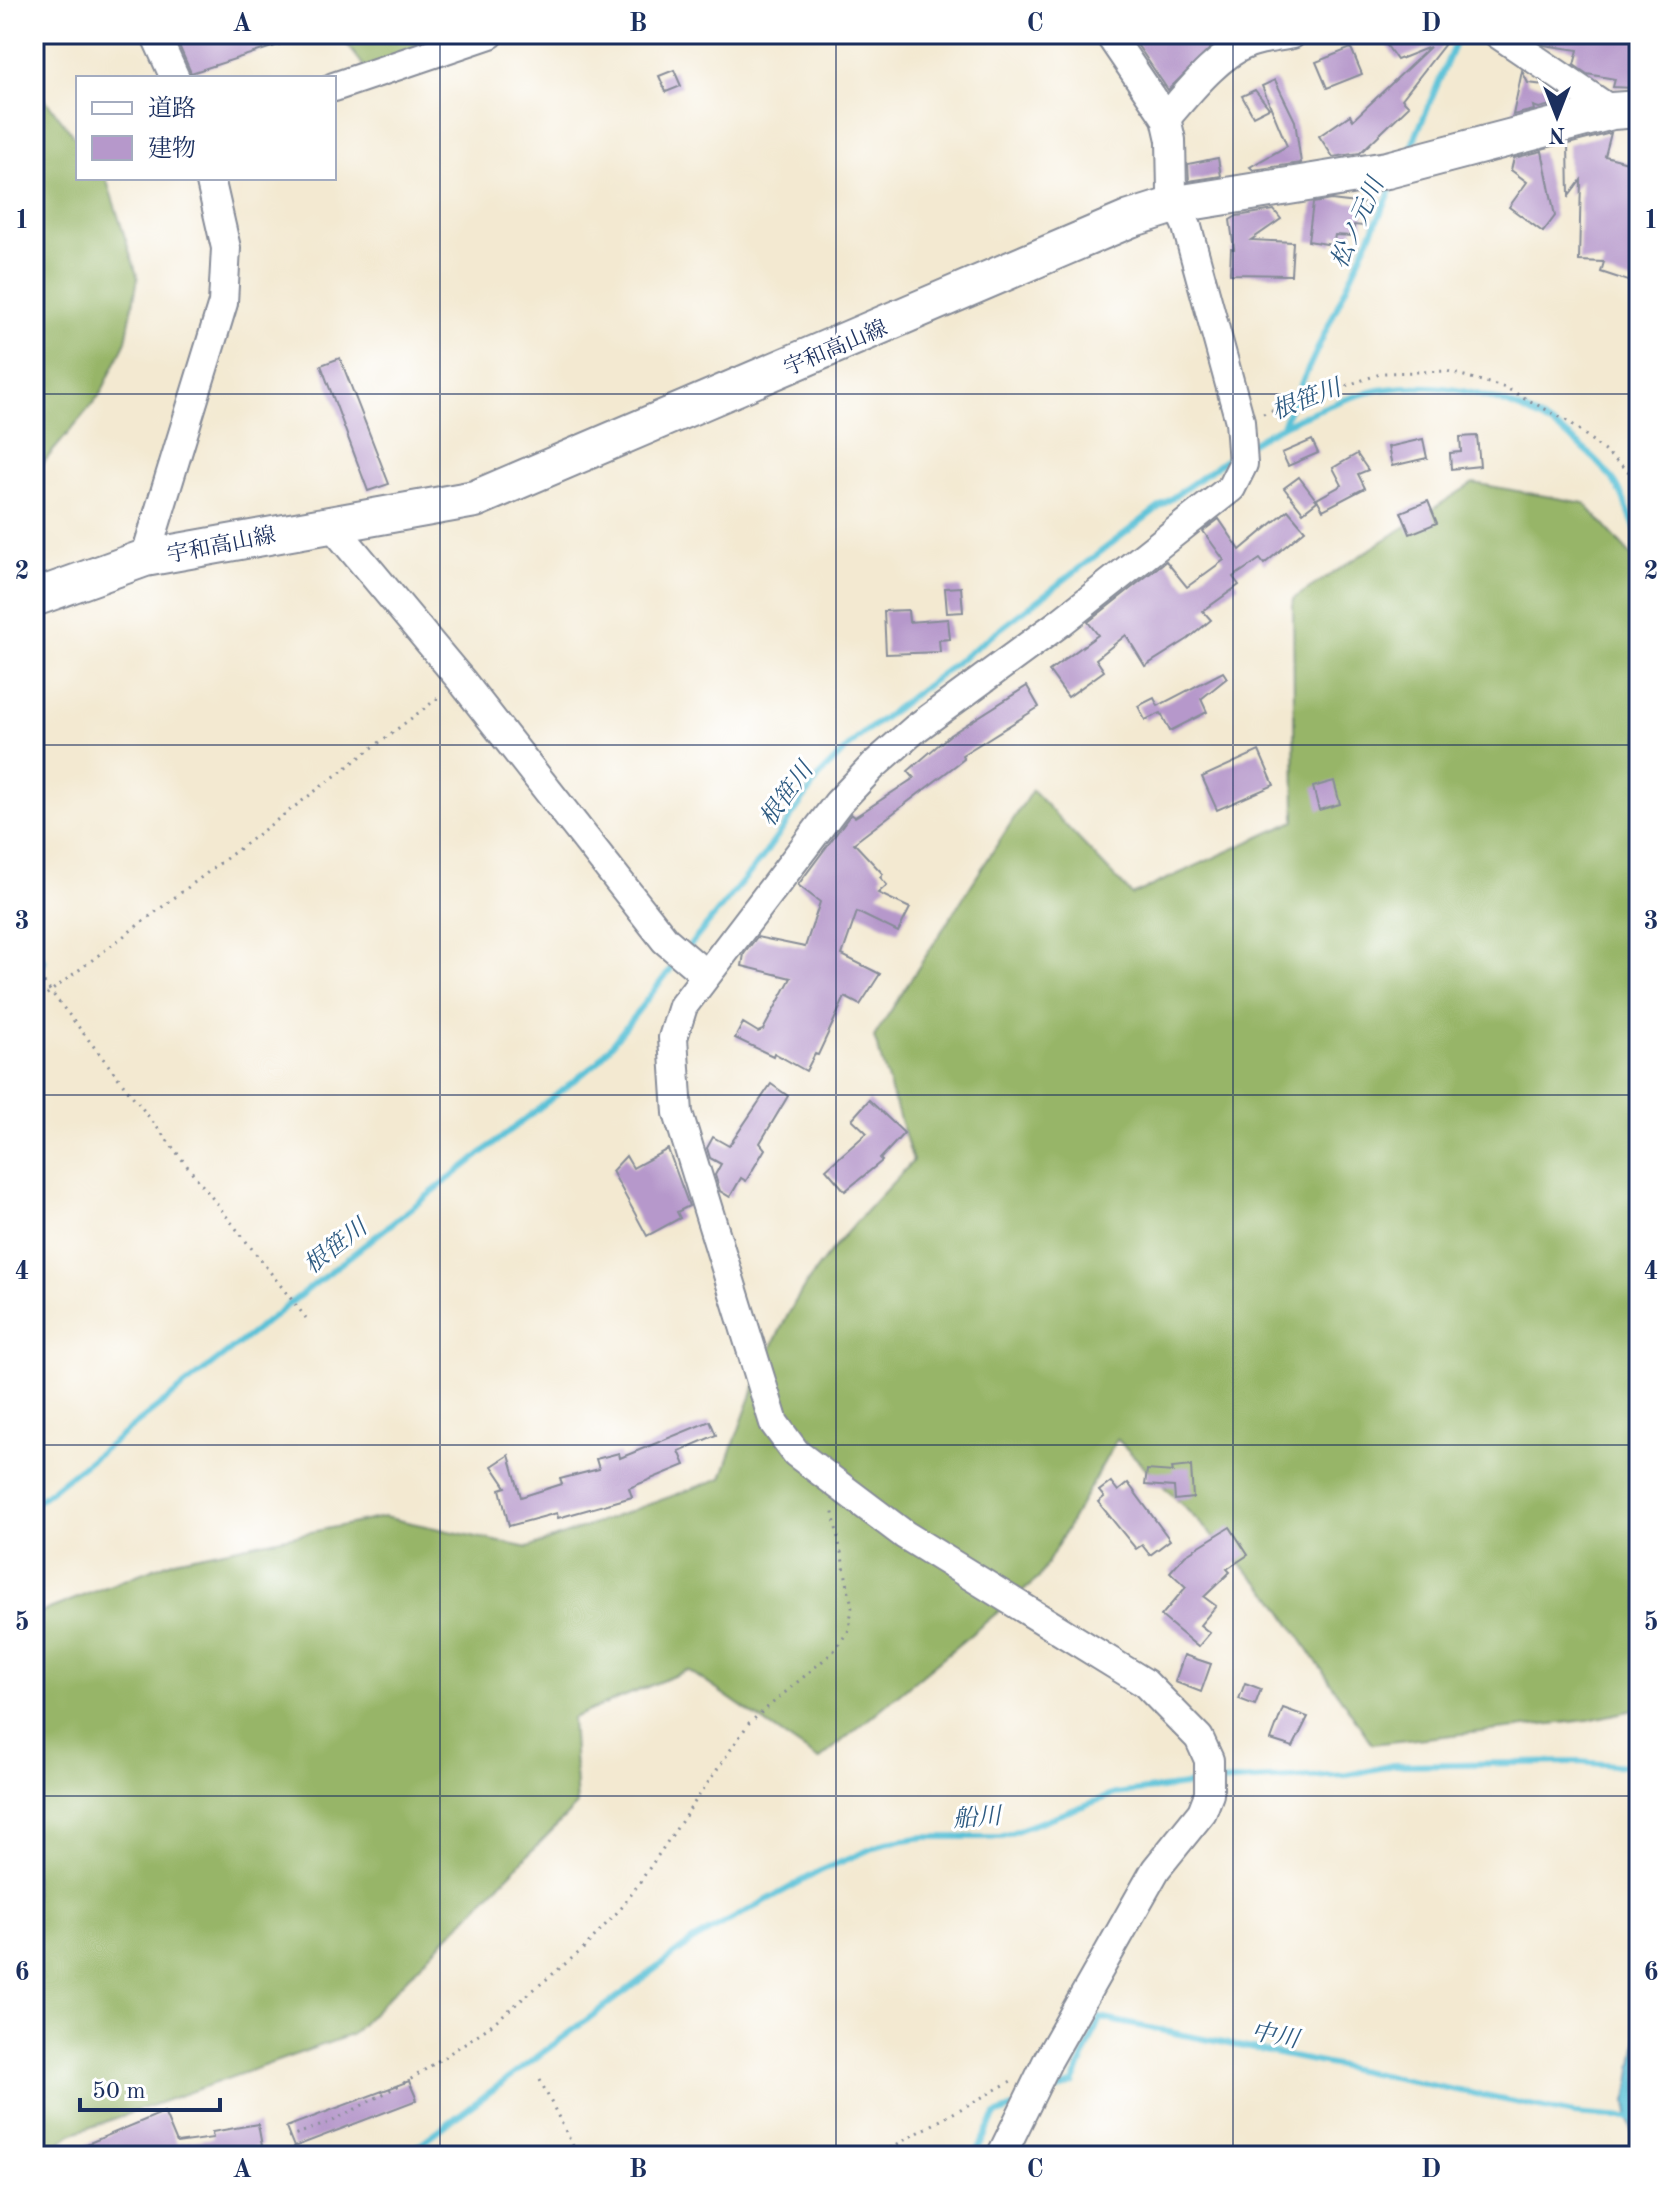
<svg xmlns="http://www.w3.org/2000/svg" width="1673" height="2190" viewBox="0 0 1673 2190" font-family="'Old Standard TT','Noto Serif JP',serif">
	<rect width="100%" height="100%" fill="#fff"/>
	<filter id="ink" filterUnits="userSpaceOnUse"><feTurbulence type="fractalNoise" baseFrequency=".0125" numOctaves="2"/><feDisplacementMap in="SourceGraphic" scale="16" xChannelSelector="R" yChannelSelector="G"/><feConvolveMatrix kernelMatrix="1 2 1 2 8 2 1 2 1" color-interpolation-filters="sRGB"/></filter>
	<filter id="wash" filterUnits="userSpaceOnUse"><feTurbulence type="fractalNoise" baseFrequency=".006" numOctaves="4" result="noise"/><feDisplacementMap in="SourceGraphic" scale="32" xChannelSelector="R" yChannelSelector="G"/><feGaussianBlur stdDeviation="1.8" result="paint"/><feColorMatrix in="noise" values="0 0 0 0 0 0 0 0 0 0 0 0 0 0 0 0 0 1.4 0 .05"/><feComposite in="paint" operator="in"/></filter>
	<g filter="url(#wash)">
		<rect width="100%" height="100%" fill="#f3e9d1"/>
		<!-- forest -->
		<g fill="#97b567" stroke="#597262" stroke-width="2">
			<path d="M 339,34 L 481,34 L 440,67 L 371,75 Z"/>
			<path d="M 34,85 L 78,141 L 78,178 L 106,178 L 138,278 L 126,341 L 100,395 L 34,474 Z"/>
			<path d="M 1473,483 L 1584,503 L 1639,564 L 1639,1709 L 1588,1720 L 1372,1744 L 1273,1597 L 1117,1439 L 1039,1578 L 819,1760 L 688,1670 L 572,1718 L 577,1805 L 351,2035 L 71,2134 L 44,2156 L 34,2156 L 34,1615 L 175,1560 L 384,1517 L 528,1548 L 722,1478 C 743,1417 763,1358 795,1302 C 823,1253 875,1202 913,1161 L 874,1037 L 1032,790 L 1132,895 L 1295,821 L 1293,599 Z"/>
		</g>
		<!-- water -->
		<path fill="#5ac1d7" stroke="#3a789a" stroke-width="2" d="M 1639,2028 L 1639,2156 L 1635,2156 L 1627,2100 Z"/>
		<g fill="none" stroke-linecap="round" stroke-linejoin="round">
			<!-- stream -->
			<g stroke="#5ac1d7" stroke-width="6">
				<path d="M 1409,152 L 1459,34"/>
				<path d="M 1283,423 L 1396,180"/>
				<path d="M 1251,443 C 1283,423 1349,394 1386,389 C 1467,378 1558,412 1610,476 C 1624,493 1630,518 1639,537"/>
				<path d="M 34,949 L 44,961 L 34,982"/>
				<path d="M 687,949 L 762,858 L 822,773 L 860,736 L 1158,508 L 1235,453"/>
				<path d="M 34,1504 L 598,1062 L 677,961"/>
				<path d="M 1216,1782 L 1348,1775 L 1393,1765 L 1579,1762 L 1639,1767"/>
				<path d="M 1042,2096 L 1073,2084 L 1100,2018 L 1574,2114 L 1639,2119"/>
				<path d="M 404,2156 L 694,1940 L 820,1871 L 885,1843 L 924,1837 L 1000,1837 L 1115,1794 L 1201,1783"/>
				<path d="M 974,2156 L 996,2115 L 1013,2108"/>
			</g>
		</g>
		<g id="blocks">
			<!-- building -->
			<g fill="#b698cb">
				<path d="M 174,34 L 302,34 L 303,37 L 191,73 Z"/>
				<path d="M 1130,34 L 1214,34 L 1219,40 L 1168,90 Z"/>
				<path d="M 1379,34 L 1460,35 L 1441,42 L 1444,45 L 1402,99 L 1409,106 L 1360,153 L 1333,157 L 1319,136 L 1350,115 L 1353,120 L 1430,47 L 1397,60 Z"/>
				<path d="M 1533,34 L 1639,34 L 1633,88 L 1613,87 L 1615,79 L 1587,74 L 1574,65 L 1578,50 L 1544,45 Z"/>
				<path d="M 1351,48 L 1362,74 L 1327,88 L 1316,62 Z"/>
				<path d="M 674,70 L 681,86 L 666,92 L 659,76 Z"/>
				<path d="M 1522,71 L 1528,83 L 1544,85 L 1567,101 L 1539,108 L 1533,106 L 1534,110 L 1513,115 Z"/>
				<path d="M 1275,80 L 1295,121 L 1301,163 L 1253,170 L 1250,167 L 1287,146 L 1262,86 Z"/>
				<path d="M 1255,90 L 1269,108 L 1253,116 L 1242,96 Z"/>
				<path d="M 1611,133 L 1605,156 L 1639,165 L 1631,214 L 1639,216 L 1639,268 L 1634,283 L 1601,272 L 1604,262 L 1579,261 L 1581,180 L 1569,196 L 1568,144 Z"/>
				<path d="M 1542,151 L 1555,216 L 1543,232 L 1509,207 L 1527,182 L 1511,170 L 1514,158 Z"/>
				<path d="M 1218,158 L 1221,176 L 1189,181 L 1188,164 Z"/>
				<path d="M 1331,200 L 1365,204 L 1363,226 L 1354,225 L 1353,236 L 1335,235 L 1333,245 L 1308,241 L 1313,203 Z"/>
				<path d="M 1274,210 L 1281,219 L 1251,240 L 1293,242 L 1291,275 L 1230,274 L 1231,249 L 1234,249 L 1230,220 L 1237,216 Z"/>
				<path d="M 340,358 L 389,484 L 368,491 L 321,365 Z"/>
				<path d="M 1477,436 L 1480,466 L 1451,469 L 1450,453 L 1461,452 L 1460,437 Z"/>
				<path d="M 1423,439 L 1427,458 L 1392,466 L 1388,447 Z"/>
				<path d="M 1312,440 L 1318,453 L 1288,466 L 1282,453 Z"/>
				<path d="M 1357,454 L 1368,470 L 1358,474 L 1365,488 L 1323,510 L 1317,499 L 1342,485 L 1333,468 Z"/>
				<path d="M 1299,477 L 1317,501 L 1303,512 L 1284,488 Z"/>
				<path d="M 1428,501 L 1437,523 L 1410,534 L 1401,512 Z"/>
				<path d="M 1288,510 L 1305,530 L 1264,564 L 1260,559 L 1233,577 L 1239,585 L 1203,611 L 1211,620 L 1188,639 L 1145,666 L 1126,635 L 1096,659 L 1104,671 L 1068,697 L 1049,671 L 1098,635 L 1088,622 L 1166,561 L 1187,587 L 1224,560 L 1203,531 L 1219,519 L 1240,550 Z"/>
				<path d="M 961,587 L 963,612 L 947,613 L 945,588 Z"/>
				<path d="M 908,610 L 909,622 L 948,619 L 950,639 L 939,640 L 940,652 L 886,654 L 884,611 Z"/>
				<path d="M 1223,672 L 1227,678 L 1201,699 L 1207,712 L 1170,731 L 1161,713 L 1145,720 L 1138,706 L 1154,698 L 1158,706 Z"/>
				<path d="M 1027,686 L 1039,707 L 962,755 L 964,759 L 854,843 L 883,874 L 880,877 L 887,885 L 878,893 L 910,908 L 898,932 L 857,912 L 842,955 L 880,974 L 860,1005 L 845,997 L 818,1055 L 815,1054 L 806,1071 L 774,1053 L 773,1056 L 735,1038 L 743,1023 L 758,1032 L 763,1030 L 791,978 L 742,966 L 744,954 L 757,937 L 805,947 L 820,902 L 798,885 L 851,814 L 855,817 L 914,778 L 908,771 L 950,735 Z"/>
				<path d="M 1259,751 L 1274,785 L 1217,810 L 1202,777 Z"/>
				<path d="M 1334,781 L 1340,804 L 1319,810 L 1313,787 Z"/>
				<path d="M 771,1084 L 788,1096 L 760,1143 L 765,1149 L 746,1181 L 741,1178 L 730,1197 L 720,1191 L 715,1175 L 721,1164 L 710,1158 L 707,1148 L 713,1137 L 729,1146 Z"/>
				<path d="M 869,1100 L 904,1133 L 880,1159 L 882,1161 L 845,1191 L 826,1169 L 867,1133 L 852,1119 Z"/>
				<path d="M 668,1149 L 689,1206 L 677,1212 L 680,1218 L 647,1236 L 612,1171 L 626,1156 L 633,1168 Z"/>
				<path d="M 710,1421 L 716,1435 L 679,1451 L 685,1465 L 629,1488 L 632,1497 L 558,1518 L 557,1513 L 509,1526 L 500,1489 L 506,1487 L 492,1466 L 509,1455 L 521,1497 L 562,1484 L 560,1479 L 599,1469 L 596,1459 L 619,1453 L 620,1458 Z"/>
				<path d="M 1191,1466 L 1193,1498 L 1175,1500 L 1174,1487 L 1145,1485 L 1147,1470 L 1173,1472 L 1172,1468 Z"/>
				<path d="M 1111,1482 L 1118,1491 L 1128,1483 L 1170,1540 L 1150,1555 L 1142,1545 L 1136,1549 L 1098,1502 L 1104,1497 L 1099,1491 Z"/>
				<path d="M 1230,1527 L 1248,1555 L 1227,1569 L 1230,1572 L 1204,1597 L 1216,1606 L 1200,1625 L 1210,1633 L 1198,1647 L 1161,1616 L 1186,1587 L 1170,1572 L 1185,1555 Z"/>
				<path d="M 1184,1655 L 1211,1664 L 1201,1692 L 1175,1682 Z"/>
				<path d="M 1245,1683 L 1261,1689 L 1255,1705 L 1239,1699 Z"/>
				<path d="M 1283,1708 L 1308,1717 L 1293,1747 L 1271,1740 Z"/>
				<path d="M 409,2081 L 417,2100 L 294,2147 L 286,2127 Z"/>
				<path d="M 164,2112 L 177,2143 L 213,2138 L 212,2132 L 258,2124 L 262,2146 L 203,2156 L 58,2156 Z"/>
			</g>
		</g>
	</g>
	<g filter="url(#ink)">
		<use href="#blocks" fill-opacity="0" stroke="#878c98" stroke-width="2"/>
		<g fill="none" stroke-linecap="round" stroke-linejoin="round">
			<defs>
				<g id="minor">
					<path d="M 155,34 L 175,78"/>
					<path d="M 1498,34 L 1612,111"/>
					<path d="M 334,87 L 490,34"/>
					<path d="M 1166,118 C 1188,93 1217,55 1249,43 C 1262,38 1278,37 1292,34"/>
					<path d="M 331,524 L 461,680 L 665,940 L 706,975"/>
					<path d="M 145,558 L 223,303 L 226,248 L 210,178"/>
					<path d="M 1001,2156 L 1048,2060 L 1156,1869 L 1202,1812 L 1209,1794 L 1209,1760 L 1199,1738 L 1145,1683 L 905,1535 L 796,1453 L 774,1423 L 678,1113 L 673,1038 L 683,1006 L 838,803 L 873,766 L 915,729 L 1061,622 L 1231,488 L 1243,464 L 1240,421 L 1187,227 L 1172,192 L 1171,140 L 1166,118 L 1109,34"/>
				</g>
				<path id="major" d="M 34,598 L 145,558 L 475,499 L 1130,219 L 1177,204 L 1387,170 L 1612,111 L 1639,109"/>
			</defs>
			<!-- minor casing -->
			<use href="#minor" stroke="#878c98" stroke-width="32"/>
			<!-- major casing -->
			<use href="#major" stroke="#878c98" stroke-width="40"/>
			<!-- path -->
			<g stroke="#878c98" stroke-width="3" stroke-dasharray="2 6" stroke-linecap="butt">
				<path d="M 1263,414 L 1383,373 L 1447,371 L 1506,388 L 1571,423 L 1628,471 L 1639,508"/>
				<path d="M 34,970 L 306,1318"/>
				<path d="M 34,1004 L 442,695"/>
				<path d="M 540,2080 L 578,2156"/>
				<path d="M 288,2137 L 331,2122 L 411,2079 L 486,2029 L 582,1950 L 624,1905 L 749,1723 L 833,1652 L 849,1630 L 852,1606 L 832,1508"/>
				<path d="M 876,2156 L 1013,2080"/>
			</g>
			<!-- minor -->
			<use href="#minor" stroke="#fff" stroke-width="28"/>
			<!-- major -->
			<use href="#major" stroke="#fff" stroke-width="36"/>
		</g>
	</g>
	<!-- grid -->
	<path fill="none" stroke="#1b2f5e" stroke-width="2" stroke-opacity="0.55" d="M 440,34 L 440,2156M 836,34 L 836,2156M 1233,34 L 1233,2156M 34,394 L 1639,394M 34,745 L 1639,745M 34,1095 L 1639,1095M 34,1445 L 1639,1445M 34,1796 L 1639,1796"/>
	<g text-anchor="middle" stroke-width="6" stroke-linejoin="round" paint-order="stroke">
		<!-- street labels -->
		<g font-size="22" fill="#1b2f5e" stroke="#fff">
			<text transform="translate(835 347) rotate(-23)" y="8">宇和高山線</text>
			<text transform="translate(221 544) rotate(-11)" y="8">宇和高山線</text>
		</g>
		<!-- water labels -->
		<g font-size="24" font-style="italic" fill="#2e5b82" stroke="#fff">
			<text transform="translate(1357 223) rotate(-66)" y="8">松ノ元川</text>
			<text transform="translate(1306 399) rotate(-21)" y="8">根笹川</text>
			<text transform="translate(786 794) rotate(-54)" y="8">根笹川</text>
			<text transform="translate(335 1246) rotate(-38)" y="8">根笹川</text>
			<text transform="translate(977 1817) rotate(-4)" y="8">船川</text>
			<text transform="translate(1275 2035) rotate(11)" y="8">中川</text>
		</g>
	</g>
	<!-- margin -->
	<rect width="1673" height="2190" fill="none" stroke="#fff" stroke-width="88"/>
	<!-- legend -->
	<rect x="76" y="76" width="260" height="104" fill="#ffffff" stroke="#a4acbf" stroke-width="2"/>
	<rect x="92" y="102" width="40" height="12" fill="#ffffff" stroke="#a4acbf" stroke-width="2"/>
	<text x="148" y="116" font-size="24" fill="#1b2f5e">道路</text>
	<rect x="92" y="136" width="40" height="24" fill="#b698cb" stroke="#a4acbf" stroke-width="2"/>
	<text x="148" y="156" font-size="24" fill="#1b2f5e">建物</text>
	<!-- north arrow -->
	<g transform="translate(1557 116) rotate(180)" stroke="#ffffff" stroke-width="6" paint-order="stroke">
	<path d="M0-6L14 30L0 20L-14 30Z" fill="#1b2f5e"/>
	<text y="-12" font-size="22" font-weight="bold" text-anchor="middle" fill="#1b2f5e">N</text>
	</g>
	<!-- scale -->
	<path d="M80 2098v12h140v-12" fill="none" stroke="#1b2f5e" stroke-width="4"/>
	<text x="92" y="2098" font-size="24" fill="#1b2f5e" stroke="#ffffff" stroke-width="6" paint-order="stroke">50 m</text>
	<rect x="44" y="44" width="1585" height="2102" fill="none" stroke="#1b2f5e" stroke-width="3"/>
	<g font-size="26" text-anchor="middle" font-weight="bold" fill="#1b2f5e">
		<text x="242" y="31">A</text>
		<text x="638" y="31">B</text>
		<text x="1035" y="31">C</text>
		<text x="1431" y="31">D</text>
		<text x="22" y="228">1</text>
		<text x="1651" y="228">1</text>
		<text x="22" y="579">2</text>
		<text x="1651" y="579">2</text>
		<text x="22" y="929">3</text>
		<text x="1651" y="929">3</text>
		<text x="22" y="1279">4</text>
		<text x="1651" y="1279">4</text>
		<text x="22" y="1630">5</text>
		<text x="1651" y="1630">5</text>
		<text x="22" y="1980">6</text>
		<text x="1651" y="1980">6</text>
		<text x="242" y="2177">A</text>
		<text x="638" y="2177">B</text>
		<text x="1035" y="2177">C</text>
		<text x="1431" y="2177">D</text>
	</g>
</svg>
